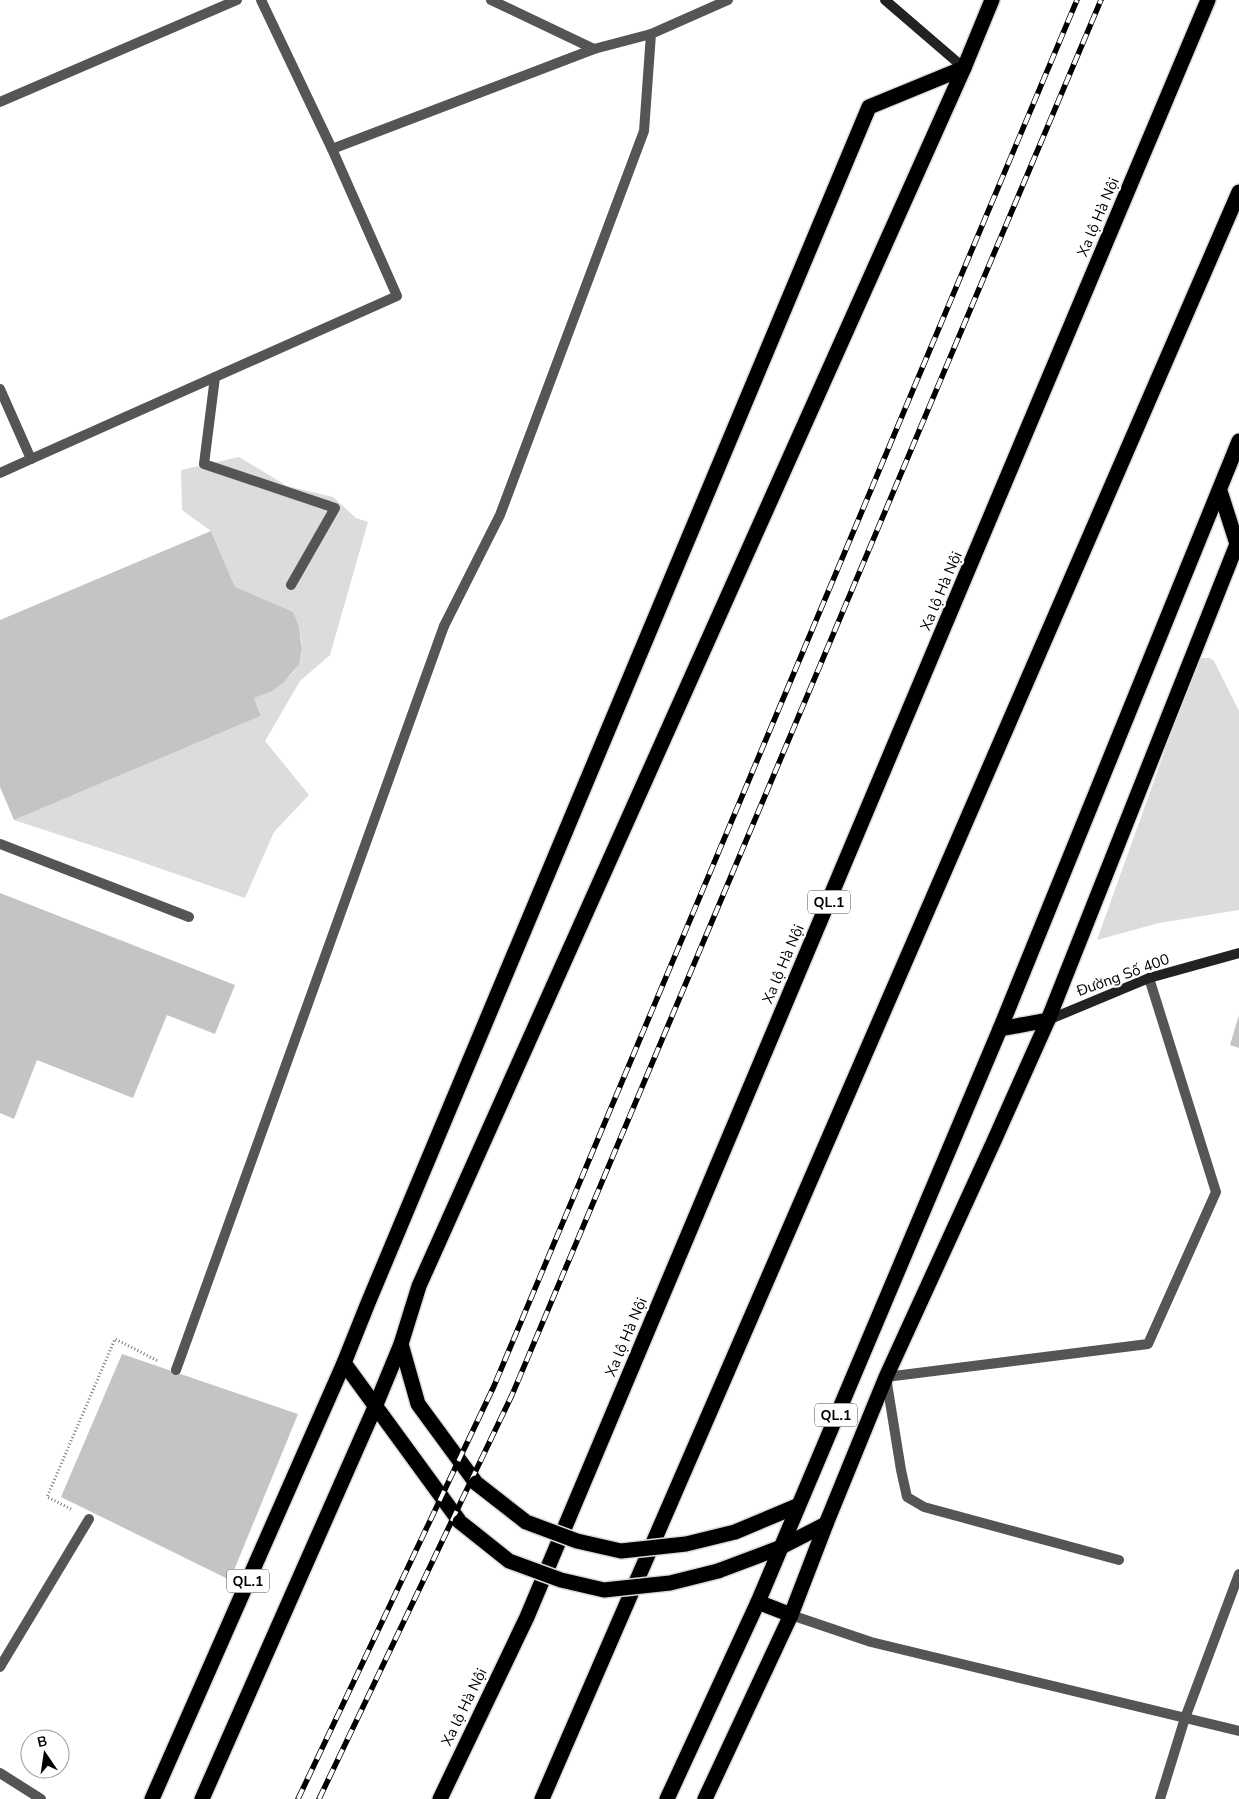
<svg xmlns="http://www.w3.org/2000/svg" width="1239" height="1799" viewBox="0 0 1239 1799" font-family="'Nunito Sans',sans-serif">
	<rect width="100%" height="100%" fill="#fff"/>
	<!-- green -->
	<g fill="#dcdcdc">
		<path d="M 239,457 L 287,486 L 333,497 L 356,518 L 368,522 L 330,655 L 300,681 L 265,741 L 309,795 L 274,832 L 245,898 L 130,858 L 14,820 L 261,716 L 254,698 C 275,689 299,676 302,650 C 303,643 300,634 299,627 L 235,587 L 211,531 L 182,510 L 181,470 Z"/>
		<path d="M 1198,658 L 1210,658 L 1214,661 L 1239,711 L 1239,910 L 1159,923 L 1097,940 Z"/>
	</g>
	<!-- building -->
	<g fill="#c4c4c4">
		<path d="M 211,531 L 235,587 L 293,612 L 299,627 L 302,649 L 299,664 L 284,682 L 272,691 L 254,698 L 261,716 L 14,820 L 0,787 L 0,620 Z"/>
		<path d="M 0,893 L 235,985 L 215,1034 L 167,1015 L 133,1098 L 37,1060 L 14,1119 L 0,1113 Z"/>
		<path d="M 1239,1015 L 1239,1048 L 1230,1045 Z"/>
		<path d="M 122,1354 L 298,1414 L 230,1580 L 61,1497 Z"/>
	</g>
	<g fill="none" stroke-linecap="round" stroke-linejoin="round">
		<defs>
			<g id="highway">
				<path d="M 1220,491 L 1237,544"/>
				<path d="M 1000,1029 L 1048,1020"/>
				<path d="M 401,1344 L 418,1404 L 476,1483"/>
				<path d="M 344,1363 L 460,1522"/>
				<path d="M 735,1532 L 797,1506"/>
				<path d="M 718,1571 L 779,1548 L 826,1524"/>
				<path d="M 758,1602 L 791,1615"/>
				<path d="M 152,1799 L 344,1363 L 368,1303 L 869,107 L 964,68"/>
				<path d="M 202,1799 L 375,1407 L 401,1344 L 419,1286 L 964,68 L 992,0"/>
				<path d="M 440,1799 L 527,1617 L 1208,0"/>
				<path d="M 542,1799 L 1239,192"/>
				<path d="M 667,1799 L 758,1602 L 1000,1029 L 1239,441"/>
				<path d="M 705,1799 L 791,1615 L 826,1524 L 886,1377 L 994,1141 L 1048,1020 L 1239,539"/>
			</g>
		</defs>
		<!-- highway casing -->
		<use href="#highway" stroke="#dbdbdb" stroke-width="18"/>
		<!-- path -->
		<path stroke="#777" stroke-width="3" stroke-dasharray="1 2.5" stroke-linecap="butt" d="M 71,1509 L 47,1497 L 115,1339 L 158,1361"/>
		<!-- lane -->
		<g stroke="#555" stroke-width="10">
			<path d="M 261,0 L 332,149"/>
			<path d="M 491,0 L 594,49"/>
			<path d="M 0,102 L 237,0"/>
			<path d="M 215,377 L 204,464 L 335,508 L 291,585"/>
			<path d="M 0,389 L 31,459 L 397,296 L 332,149 L 594,49 L 651,34"/>
			<path d="M 0,473 L 31,459"/>
			<path d="M 0,844 L 189,917"/>
			<path d="M 176,1370 L 444,626"/>
			<path d="M 1119,1560 L 924,1507 L 907,1497 L 901,1470 L 886,1377 L 1148,1344 L 1216,1192 L 1149,978"/>
			<path d="M 0,1667 L 89,1519"/>
			<path d="M 0,1773 L 41,1799"/>
		</g>
		<!-- street -->
		<g stroke="#555" stroke-width="10">
			<path d="M 444,626 L 500,515 L 644,131 L 651,34 L 728,0"/>
			<path d="M 791,1615 L 871,1642 L 1239,1731"/>
			<path d="M 1160,1799 L 1185,1718 L 1239,1574"/>
		</g>
		<!-- secondary -->
		<g stroke="#222" stroke-width="10">
			<path d="M 885,0 L 964,68"/>
			<path d="M 1048,1020 L 1149,978 L 1239,953"/>
		</g>
		<!-- highway -->
		<use href="#highway" stroke="#000" stroke-width="15"/>
		<defs>
			<g id="rail">
				<path d="M 298,1799 L 494,1386 L 1077,0"/>
				<path d="M 319,1799 L 512,1395 L 1101,0"/>
			</g>
		</defs>
		<!-- rail casing -->
		<use href="#rail" stroke="#000" stroke-width="5.5"/>
		<!-- rail -->
		<use href="#rail" stroke="#fff" stroke-width="4" stroke-dasharray="11" stroke-linecap="butt"/>
		<defs>
			<g id="highway-bridge">
				<path d="M 476,1483 L 526,1522 L 577,1541 L 621,1551 L 686,1544 L 735,1532"/>
				<path d="M 460,1522 L 509,1561 L 561,1580 L 604,1590 L 670,1583 L 718,1571"/>
			</g>
		</defs>
		<!-- highway-bridge casing -->
		<use href="#highway-bridge" stroke="#dbdbdb" stroke-width="18" stroke-linecap="butt"/>
		<!-- highway-bridge -->
		<use href="#highway-bridge" stroke="#000" stroke-width="15"/>
	</g>
	<g text-anchor="middle" stroke-width="4.5" stroke-linejoin="round" paint-order="stroke">
		<!-- shield labels -->
		<g fill="#fff" stroke="#4c4c4c" stroke-width="1">
			<rect x="808" y="890.5" width="42" height="23" rx="4"/>
			<rect x="815" y="1403.5" width="42" height="23" rx="4"/>
			<rect x="227" y="1569.5" width="42" height="23" rx="4"/>
		</g>
		<g font-size="14" font-weight="bold" fill="#000">
			<text x="829" y="907">QL.1</text>
			<text x="836" y="1420">QL.1</text>
			<text x="248" y="1586">QL.1</text>
		</g>
		<!-- street labels -->
		<g font-size="15" fill="#000" stroke="#fff">
			<text transform="translate(1098 217) rotate(-67)" y="5">Xa lộ Hà Nội</text>
			<text transform="translate(941 591) rotate(-67)" y="5">Xa lộ Hà Nội</text>
			<text transform="translate(783 964) rotate(-67)" y="5">Xa lộ Hà Nội</text>
			<text transform="translate(1123 975) rotate(-20)" y="5">Đường Số 400</text>
			<text transform="translate(626 1337) rotate(-67)" y="5">Xa lộ Hà Nội</text>
			<text transform="translate(464 1707) rotate(-64)" y="5">Xa lộ Hà Nội</text>
		</g>
	</g>
	<!-- north arrow -->
	<g transform="translate(45 1754) rotate(347)"><circle r="24" fill="#ffffff" stroke="#999999"/>
	<path d="M0-4L9 19L0 12L-9 19Z" fill="#000000"/>
	<text y="-8" font-size="14" font-weight="bold" text-anchor="middle" fill="#000000">B</text>
	</g>
</svg>
